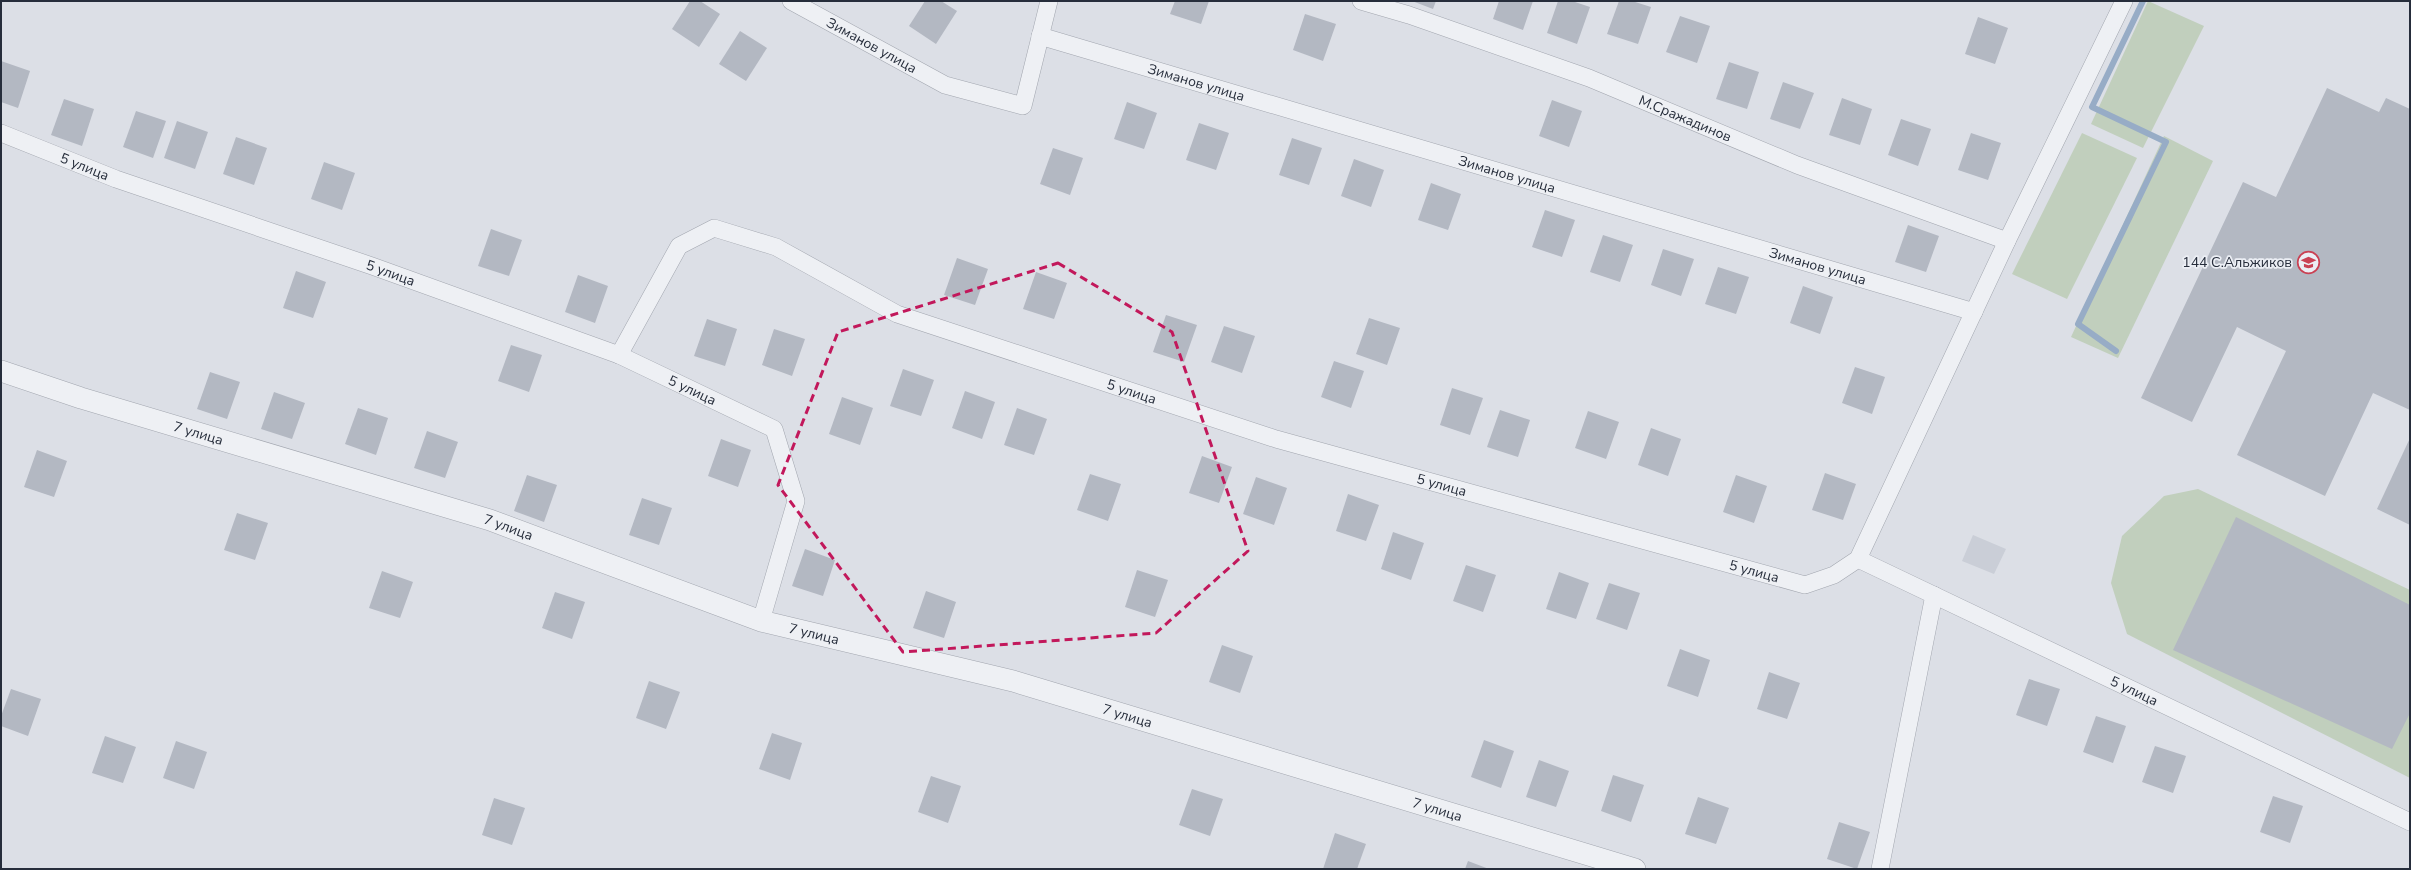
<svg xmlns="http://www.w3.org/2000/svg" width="2411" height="870" viewBox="0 0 2411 870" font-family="'Nunito Sans',sans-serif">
	<rect width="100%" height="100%" fill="#dcdfe6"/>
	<!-- built -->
	<path fill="#caced7" d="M 1973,535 L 2006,549 L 1994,574 L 1962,561 Z"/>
	<!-- green -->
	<g fill="#c1cfbd">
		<path d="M 2148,1 L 2204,26 L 2143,148 L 2091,124 Z"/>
		<path d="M 2082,133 L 2137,158 L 2067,299 L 2012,274 Z"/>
		<path d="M 2164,136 L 2213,161 L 2118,358 L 2071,337 Z"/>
		<path d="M 2198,489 L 2410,590 L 2410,778 L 2127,634 L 2111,583 L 2122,536 L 2164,496 Z"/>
	</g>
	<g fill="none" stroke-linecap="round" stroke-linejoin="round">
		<!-- stream -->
		<path stroke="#97acc6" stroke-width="6" d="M 2116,351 L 2078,324 L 2166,142 L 2092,107 L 2143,1"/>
	</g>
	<!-- building -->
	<g fill="#b3b8c2">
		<path d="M 690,1 L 700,1 L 720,14 L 699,47 L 672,29 Z"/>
		<path d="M 925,1 L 941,1 L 957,11 L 936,44 L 909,26 Z"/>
		<path d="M 1175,1 L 1209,1 L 1201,24 L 1170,14 Z"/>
		<path d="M 1412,1 L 1436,1 L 1433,9 Z"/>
		<path d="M 1499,1 L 1533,1 L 1523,30 L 1493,19 Z"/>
		<path d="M 1558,1 L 1572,1 L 1590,7 L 1577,44 L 1547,33 Z"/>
		<path d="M 1619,1 L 1632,1 L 1651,7 L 1638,44 L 1607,34 Z"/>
		<path d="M 1305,14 L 1336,24 L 1323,61 L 1293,50 Z"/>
		<path d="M 1680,16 L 1710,26 L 1697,63 L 1666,52 Z"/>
		<path d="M 1978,17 L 2008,28 L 1995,64 L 1965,54 Z"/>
		<path d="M 740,31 L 767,48 L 746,81 L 719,64 Z"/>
		<path d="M 1,61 L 30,71 L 18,108 L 1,102 Z"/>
		<path d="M 1729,62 L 1759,72 L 1747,109 L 1716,99 Z"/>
		<path d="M 1783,82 L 1814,93 L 1800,129 L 1770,119 Z"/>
		<path d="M 2327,88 L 2379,112 L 2386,98 L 2410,109 L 2410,410 L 2373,393 L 2325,496 L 2237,455 L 2286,351 L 2237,327 L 2192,422 L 2141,398 L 2243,182 L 2276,197 Z"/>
		<path d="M 1842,98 L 1872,109 L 1860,145 L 1829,135 Z"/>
		<path d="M 64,99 L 94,109 L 82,146 L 51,135 Z"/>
		<path d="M 1552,100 L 1582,111 L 1569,147 L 1539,136 Z"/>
		<path d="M 1127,102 L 1157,113 L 1144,149 L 1114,139 Z"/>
		<path d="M 136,111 L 166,121 L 153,158 L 123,147 Z"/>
		<path d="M 1901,119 L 1931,129 L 1918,166 L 1888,155 Z"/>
		<path d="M 177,121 L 208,132 L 195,169 L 164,158 Z"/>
		<path d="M 1199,123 L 1229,133 L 1216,170 L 1186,160 Z"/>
		<path d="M 1971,133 L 2001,143 L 1988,180 L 1958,170 Z"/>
		<path d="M 236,137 L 267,148 L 254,185 L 223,174 Z"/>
		<path d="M 1292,138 L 1322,148 L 1309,185 L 1279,175 Z"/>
		<path d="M 1053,148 L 1083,158 L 1070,195 L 1040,184 Z"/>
		<path d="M 1354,159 L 1384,170 L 1371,207 L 1341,196 Z"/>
		<path d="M 324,162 L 355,173 L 342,210 L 311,199 Z"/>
		<path d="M 1431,183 L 1461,194 L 1448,230 L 1418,220 Z"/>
		<path d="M 1545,210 L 1575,220 L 1562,257 L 1532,247 Z"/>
		<path d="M 1908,225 L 1939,236 L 1926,272 L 1895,262 Z"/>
		<path d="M 491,229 L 522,240 L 509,276 L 478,266 Z"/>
		<path d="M 1603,235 L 1633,245 L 1620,282 L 1590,272 Z"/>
		<path d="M 1663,249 L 1694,259 L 1681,296 L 1651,285 Z"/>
		<path d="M 957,258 L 988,269 L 975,305 L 944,295 Z"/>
		<path d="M 1718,267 L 1749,277 L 1736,314 L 1705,304 Z"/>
		<path d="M 296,271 L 326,282 L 313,318 L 283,308 Z"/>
		<path d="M 1036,272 L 1067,283 L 1054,319 L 1023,309 Z"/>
		<path d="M 578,275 L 608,286 L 595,323 L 565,312 Z"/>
		<path d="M 1803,286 L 1833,297 L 1820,334 L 1790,323 Z"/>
		<path d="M 1166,315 L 1197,325 L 1184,362 L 1153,352 Z"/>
		<path d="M 1369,318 L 1400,328 L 1387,365 L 1356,354 Z"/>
		<path d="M 707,319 L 737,329 L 725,366 L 694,356 Z"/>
		<path d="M 1224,326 L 1255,336 L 1242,373 L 1211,362 Z"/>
		<path d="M 774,329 L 805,339 L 792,376 L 762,365 Z"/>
		<path d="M 511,345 L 542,355 L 529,392 L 498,381 Z"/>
		<path d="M 1334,361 L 1364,371 L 1351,408 L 1321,397 Z"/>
		<path d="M 1855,367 L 1885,377 L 1872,414 L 1842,403 Z"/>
		<path d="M 903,369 L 934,380 L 921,416 L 890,406 Z"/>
		<path d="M 210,372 L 240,382 L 227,419 L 197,409 Z"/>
		<path d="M 1452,388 L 1483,398 L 1470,435 L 1440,425 Z"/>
		<path d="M 965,391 L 995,402 L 982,439 L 952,428 Z"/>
		<path d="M 274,392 L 305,403 L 292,439 L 261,429 Z"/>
		<path d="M 842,397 L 873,408 L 860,445 L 829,434 Z"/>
		<path d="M 358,408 L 388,418 L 376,455 L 345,444 Z"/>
		<path d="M 1017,408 L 1047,419 L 1034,455 L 1004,445 Z"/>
		<path d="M 1500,410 L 1530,420 L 1518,457 L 1487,447 Z"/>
		<path d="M 1588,411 L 1619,422 L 1606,459 L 1575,448 Z"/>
		<path d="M 1651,428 L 1681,439 L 1668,476 L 1638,465 Z"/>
		<path d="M 427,431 L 458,442 L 445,478 L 414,468 Z"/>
		<path d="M 2410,438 L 2410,525 L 2377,509 Z"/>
		<path d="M 721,439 L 751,450 L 738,487 L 708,476 Z"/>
		<path d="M 37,450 L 67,461 L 54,497 L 24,487 Z"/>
		<path d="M 1202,456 L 1232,467 L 1219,503 L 1189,493 Z"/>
		<path d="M 1825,473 L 1856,484 L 1843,520 L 1812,510 Z"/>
		<path d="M 1090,474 L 1121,484 L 1108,521 L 1077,510 Z"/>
		<path d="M 527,475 L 557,485 L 544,522 L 514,511 Z"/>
		<path d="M 1736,475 L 1767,486 L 1754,523 L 1723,512 Z"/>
		<path d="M 1256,477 L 1287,488 L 1274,525 L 1243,514 Z"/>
		<path d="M 1348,494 L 1379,505 L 1366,541 L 1336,531 Z"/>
		<path d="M 642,498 L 672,508 L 659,545 L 629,535 Z"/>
		<path d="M 237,513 L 268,523 L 255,560 L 224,550 Z"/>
		<path d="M 2236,517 L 2410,605 L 2410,713 L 2392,749 L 2173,650 Z"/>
		<path d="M 1393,532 L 1424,543 L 1411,580 L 1381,569 Z"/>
		<path d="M 805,549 L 835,560 L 823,596 L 792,586 Z"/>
		<path d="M 1466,565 L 1496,575 L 1483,612 L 1453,601 Z"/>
		<path d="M 1137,570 L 1168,580 L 1155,617 L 1125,607 Z"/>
		<path d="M 382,571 L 413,582 L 400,618 L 369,608 Z"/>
		<path d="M 1559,572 L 1589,583 L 1576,619 L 1546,609 Z"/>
		<path d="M 1609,583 L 1640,593 L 1627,630 L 1596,619 Z"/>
		<path d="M 926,591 L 956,602 L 944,638 L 913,628 Z"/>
		<path d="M 555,592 L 585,602 L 572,639 L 542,628 Z"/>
		<path d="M 1222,645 L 1253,656 L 1240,693 L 1209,682 Z"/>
		<path d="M 1680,649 L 1710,660 L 1698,697 L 1667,686 Z"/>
		<path d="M 1769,672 L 1800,683 L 1787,719 L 1757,709 Z"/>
		<path d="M 2029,679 L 2060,689 L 2047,726 L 2016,715 Z"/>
		<path d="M 649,681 L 680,692 L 666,729 L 636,718 Z"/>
		<path d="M 11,689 L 41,699 L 28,736 L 1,726 L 1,716 Z"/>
		<path d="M 2096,716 L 2126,726 L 2113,763 L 2083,752 Z"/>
		<path d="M 772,733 L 802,743 L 790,780 L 759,769 Z"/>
		<path d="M 105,736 L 136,747 L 123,783 L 92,773 Z"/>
		<path d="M 1484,740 L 1514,751 L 1501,788 L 1471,777 Z"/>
		<path d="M 176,741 L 207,752 L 194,789 L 163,778 Z"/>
		<path d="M 2155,746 L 2186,756 L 2173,793 L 2142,782 Z"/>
		<path d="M 1539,760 L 1569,771 L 1556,807 L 1526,797 Z"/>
		<path d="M 1613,775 L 1644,785 L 1631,822 L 1601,811 Z"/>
		<path d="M 931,776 L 961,786 L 948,823 L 918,812 Z"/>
		<path d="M 1192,789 L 1223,799 L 1210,836 L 1179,825 Z"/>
		<path d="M 2273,796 L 2303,806 L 2290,843 L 2260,832 Z"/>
		<path d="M 1698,797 L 1729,808 L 1716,844 L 1685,834 Z"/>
		<path d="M 494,798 L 525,808 L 512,845 L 482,835 Z"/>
		<path d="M 1839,822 L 1870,832 L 1857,869 L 1827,859 Z"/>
		<path d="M 1335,833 L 1366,844 L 1357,869 L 1323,869 Z"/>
		<path d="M 1468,861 L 1489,869 L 1465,869 Z"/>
	</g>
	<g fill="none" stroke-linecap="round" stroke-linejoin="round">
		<defs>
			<g id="minor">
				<path id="s1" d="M 791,1 L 945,85 L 1023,106 L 1049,1"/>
				<path id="s2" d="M 1361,1 L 1409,15 L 1589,78 L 1797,165 L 2007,241"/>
				<path id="s3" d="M 1040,36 L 1974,312"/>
				<path id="s4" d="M 1,133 L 116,179 L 372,266 L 619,355 L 774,429 L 796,501 L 761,621"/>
				<path id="s5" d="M 619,355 L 679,246 L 714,228 L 776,247 L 897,314 L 1276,439 L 1805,585 L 1834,575 L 1858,559 L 2007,241 L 2124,1"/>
				<path id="s6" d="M 1858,559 L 2410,822"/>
				<path d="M 1880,869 L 1934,595"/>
			</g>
			<g id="tertiary">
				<path id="s7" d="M 1,371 L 81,398 L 490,520 L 761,621 L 1013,681 L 1635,869"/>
			</g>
		</defs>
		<!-- minor casing -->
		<use href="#minor" stroke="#a2a6af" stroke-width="18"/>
		<!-- tertiary casing -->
		<use href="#tertiary" stroke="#a2a6af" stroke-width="22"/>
		<!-- minor -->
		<use href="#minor" stroke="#eef0f4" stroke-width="17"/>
		<!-- tertiary -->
		<use href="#tertiary" stroke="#eef0f4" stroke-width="21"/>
	</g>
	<!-- marked area -->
	<path fill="none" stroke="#c2185b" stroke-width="3" stroke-dasharray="8 5" stroke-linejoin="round" d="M 1058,263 L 1172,332 L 1248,551 L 1156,633 L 903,652 L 778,485 L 838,332 Z"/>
	<!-- icons -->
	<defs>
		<symbol id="school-ring" viewBox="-11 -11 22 22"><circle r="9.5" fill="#ebeef4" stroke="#ca4153" stroke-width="1.5"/><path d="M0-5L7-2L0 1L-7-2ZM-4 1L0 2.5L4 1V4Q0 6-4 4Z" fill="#ca4153"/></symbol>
	</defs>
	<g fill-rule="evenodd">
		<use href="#school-ring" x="2296" y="250" width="25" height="25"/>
	</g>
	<g text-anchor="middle" stroke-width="3.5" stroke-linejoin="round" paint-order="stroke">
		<!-- street labels -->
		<g font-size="14" fill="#262d3b" stroke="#ebeef4">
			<text dy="5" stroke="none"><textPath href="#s1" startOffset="92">Зиманов улица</textPath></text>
			<text dy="5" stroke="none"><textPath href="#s3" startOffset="163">Зиманов улица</textPath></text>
			<text dy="5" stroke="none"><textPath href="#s2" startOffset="345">М.Сражадинов</textPath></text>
			<text dy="5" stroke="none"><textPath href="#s4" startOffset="90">5 улица</textPath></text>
			<text dy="5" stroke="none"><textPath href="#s3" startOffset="487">Зиманов улица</textPath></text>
			<text dy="5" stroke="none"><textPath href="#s3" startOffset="811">Зиманов улица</textPath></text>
			<text dy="5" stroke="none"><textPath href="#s4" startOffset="414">5 улица</textPath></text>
			<text dy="5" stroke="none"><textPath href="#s4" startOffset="738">5 улица</textPath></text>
			<text dy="5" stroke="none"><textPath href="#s5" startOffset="614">5 улица</textPath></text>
			<text dy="5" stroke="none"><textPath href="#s7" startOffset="207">7 улица</textPath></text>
			<text dy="5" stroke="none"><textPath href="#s5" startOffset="938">5 улица</textPath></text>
			<text dy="5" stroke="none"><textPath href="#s7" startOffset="531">7 улица</textPath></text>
			<text dy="5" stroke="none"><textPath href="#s5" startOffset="1262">5 улица</textPath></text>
			<text dy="5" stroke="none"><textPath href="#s7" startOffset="855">7 улица</textPath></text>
			<text dy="5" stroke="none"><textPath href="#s6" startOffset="306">5 улица</textPath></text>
			<text dy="5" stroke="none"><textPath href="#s7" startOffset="1179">7 улица</textPath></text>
			<text dy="5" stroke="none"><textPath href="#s7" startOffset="1503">7 улица</textPath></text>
		</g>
		<!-- poi labels -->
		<g font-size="14" fill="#262d3b" stroke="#ebeef4" text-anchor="end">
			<text x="2292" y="267">144 С.Альжиков</text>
		</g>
	</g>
	<!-- border -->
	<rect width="2411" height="870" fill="none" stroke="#262d3b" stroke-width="4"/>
</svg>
